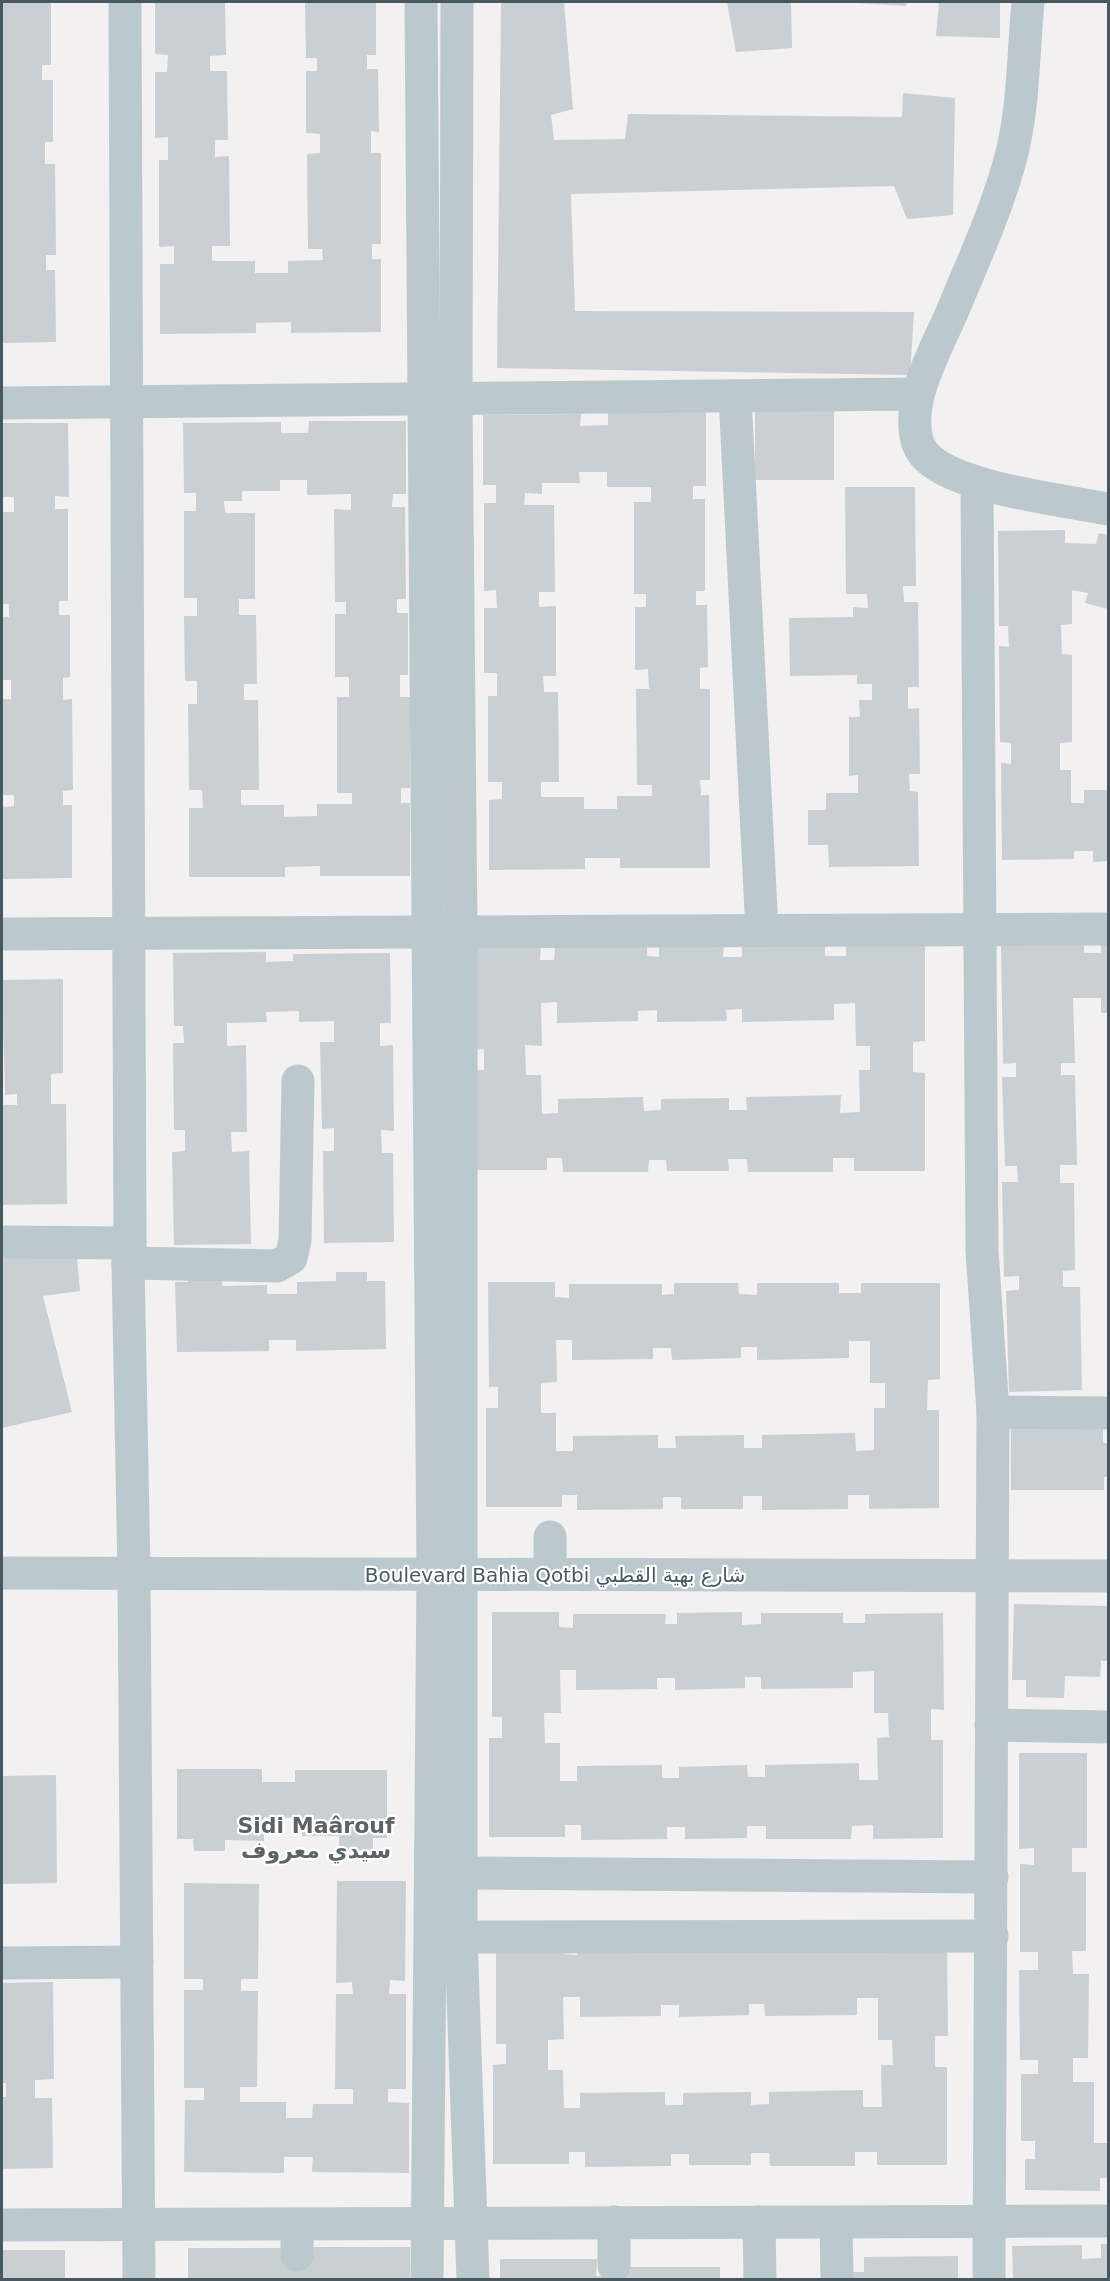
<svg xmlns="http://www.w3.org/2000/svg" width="1110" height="2281" viewBox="0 0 1110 2281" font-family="'DejaVu Sans','Noto Sans Arabic',sans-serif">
	<rect width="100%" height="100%" fill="#f3f0f1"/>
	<!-- building -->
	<g fill="#cacfd3" fill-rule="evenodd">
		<path d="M 2,2 L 51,2 L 51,65 L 42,65 L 42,80 L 53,80 L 53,142 L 45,142 L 45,164 L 55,164 L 56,255 L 46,255 L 46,270 L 55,270 L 56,342 L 2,343 Z"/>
		<path d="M 155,2 L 225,2 L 226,55 L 210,56 L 210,71 L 227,71 L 228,140 L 215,140 L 215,157 L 229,156 L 230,246 L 212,246 L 212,261 L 255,261 L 255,273 L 288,273 L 288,261 L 323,260 L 322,249 L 308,249 L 307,154 L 320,153 L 320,134 L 306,133 L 306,71 L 317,71 L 317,58 L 306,58 L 305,2 L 376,2 L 376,55 L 367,55 L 367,69 L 378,69 L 379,132 L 371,131 L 371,153 L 381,153 L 381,244 L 372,244 L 372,259 L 381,259 L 381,332 L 291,333 L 291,322 L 256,323 L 256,333 L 160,334 L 160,264 L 174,264 L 174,246 L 159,247 L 159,160 L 168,160 L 168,137 L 155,138 L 155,72 L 167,72 L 168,55 L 155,54 Z"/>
		<path d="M 501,2 L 564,2 L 573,109 L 551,115 L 554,140 L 625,139 L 628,114 L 902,117 L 903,93 L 955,98 L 953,215 L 907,219 L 894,186 L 571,194 L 575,311 L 914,312 L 910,375 L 497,368 Z"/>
		<path d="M 727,2 L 791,2 L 792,48 L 736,52 Z"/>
		<path d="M 841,2 L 907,2 L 906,6 Z"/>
		<path d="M 939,2 L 1000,2 L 1000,38 L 936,36 Z"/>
		<path d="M 755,406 L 834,407 L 834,480 L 755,480 Z"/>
		<path d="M 706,412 L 706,486 L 693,486 L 693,499 L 705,499 L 705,591 L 696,591 L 696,605 L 707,605 L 708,667 L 700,668 L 700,689 L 710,689 L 710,780 L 700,780 L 701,795 L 709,795 L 710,868 L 620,868 L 620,858 L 585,858 L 585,869 L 489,870 L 489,800 L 502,799 L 502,782 L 488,782 L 488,696 L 497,696 L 497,673 L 484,673 L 484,608 L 497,608 L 496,590 L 484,591 L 484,503 L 496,503 L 496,485 L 483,485 L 483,415 L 581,414 L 580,426 L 608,425 L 608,413 ZM 579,472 L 607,472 L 607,487 L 651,487 L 651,502 L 634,502 L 634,594 L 646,594 L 646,607 L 635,607 L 635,670 L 648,669 L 649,689 L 636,689 L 637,785 L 652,785 L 652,796 L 617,796 L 617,809 L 584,809 L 584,797 L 541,797 L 541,782 L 559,782 L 558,692 L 544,692 L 543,676 L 556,676 L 556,606 L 539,607 L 539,592 L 555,592 L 554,505 L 524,505 L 525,493 L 542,494 L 542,483 L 580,483 Z"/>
		<path d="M 309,421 L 406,421 L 406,494 L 393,494 L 392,507 L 405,507 L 406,599 L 397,599 L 397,613 L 408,613 L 408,675 L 400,675 L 400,697 L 410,697 L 410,788 L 401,788 L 401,803 L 410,803 L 410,876 L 320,876 L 320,866 L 285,867 L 285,877 L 189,877 L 189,808 L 203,808 L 202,790 L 189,790 L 188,704 L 197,704 L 197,681 L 185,681 L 184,616 L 197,616 L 197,598 L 184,598 L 184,511 L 196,511 L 196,493 L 184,493 L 183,423 L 281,422 L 281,433 L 308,433 ZM 280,480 L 307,480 L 307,495 L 351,494 L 351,510 L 334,509 L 335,602 L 346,602 L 346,614 L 335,614 L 335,677 L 349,677 L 349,697 L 337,697 L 337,793 L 352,793 L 352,804 L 317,804 L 317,816 L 284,817 L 284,805 L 241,805 L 241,790 L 259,790 L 258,700 L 244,700 L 244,684 L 257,684 L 256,615 L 239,615 L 239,599 L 255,599 L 255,513 L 225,513 L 224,501 L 242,501 L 242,491 L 280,491 Z"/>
		<path d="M 2,423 L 68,423 L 69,497 L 55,496 L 55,509 L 68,509 L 68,601 L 59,601 L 59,615 L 70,615 L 70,677 L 63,678 L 63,700 L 72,699 L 73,790 L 63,791 L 63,805 L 72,805 L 72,878 L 2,879 L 2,807 L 14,806 L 14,795 L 2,795 L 2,699 L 11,699 L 11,680 L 2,680 L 2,617 L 9,617 L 9,604 L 2,604 L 2,512 L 14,512 L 14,497 L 2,497 Z"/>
		<path d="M 845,487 L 915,487 L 916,586 L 903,586 L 904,602 L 918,602 L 919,687 L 908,687 L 908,709 L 919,708 L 920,774 L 909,774 L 910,791 L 918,792 L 919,866 L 829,867 L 828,845 L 808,845 L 808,810 L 826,810 L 826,793 L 858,793 L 858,775 L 849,776 L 849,717 L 860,717 L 859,700 L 872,700 L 872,684 L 857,684 L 857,675 L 790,676 L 789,618 L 853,617 L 853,607 L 868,608 L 867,594 L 846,594 Z"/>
		<path d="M 1065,530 L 1065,543 L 1096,544 L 1099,533 L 1108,535 L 1108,609 L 1085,603 L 1088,593 L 1072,590 L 1072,624 L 1061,625 L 1062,654 L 1072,655 L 1072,742 L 1060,743 L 1060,770 L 1071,770 L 1071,803 L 1084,803 L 1084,790 L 1108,790 L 1108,861 L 1093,862 L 1093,851 L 1074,851 L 1074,859 L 1002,860 L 1001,763 L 1011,764 L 1011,743 L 1000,742 L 999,646 L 1009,647 L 1008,626 L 999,626 L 998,531 Z"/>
		<path d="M 1084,941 L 1084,953 L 1101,953 L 1101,943 L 1108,943 L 1108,1013 L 1101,1013 L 1101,998 L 1073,998 L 1075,1063 L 1061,1063 L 1061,1075 L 1075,1075 L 1077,1165 L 1060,1165 L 1060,1183 L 1074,1183 L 1075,1270 L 1063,1271 L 1063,1287 L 1080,1287 L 1082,1390 L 1009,1392 L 1006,1291 L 1019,1290 L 1019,1276 L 1004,1277 L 1002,1182 L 1018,1182 L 1017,1166 L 1005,1166 L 1002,1077 L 1016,1077 L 1016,1063 L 1003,1064 L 1001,943 Z"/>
		<path d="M 474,945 L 541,945 L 540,960 L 554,960 L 555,946 L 647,946 L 647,956 L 659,957 L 659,946 L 724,945 L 723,957 L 742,957 L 742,946 L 825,945 L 825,956 L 846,956 L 846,946 L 925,946 L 925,1041 L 913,1042 L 913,1072 L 925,1073 L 925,1171 L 854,1171 L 854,1158 L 833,1158 L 833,1172 L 748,1172 L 747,1159 L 728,1159 L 729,1171 L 667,1171 L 666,1160 L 649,1160 L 648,1172 L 563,1172 L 562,1158 L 547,1158 L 547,1170 L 471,1170 L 470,1070 L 484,1070 L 484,1049 L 474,1050 ZM 557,1002 L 557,1023 L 638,1021 L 638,1011 L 657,1010 L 657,1022 L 727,1021 L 726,1010 L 742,1009 L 742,1022 L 834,1020 L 834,1004 L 855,1003 L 856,1046 L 870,1046 L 870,1070 L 859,1070 L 860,1112 L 840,1113 L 841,1095 L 746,1097 L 747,1110 L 729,1110 L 729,1098 L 661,1099 L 661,1110 L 644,1111 L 643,1097 L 558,1099 L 558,1113 L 542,1114 L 541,1075 L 526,1075 L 525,1045 L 542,1046 L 541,1003 Z"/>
		<path d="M 266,952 L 266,962 L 293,961 L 293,954 L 390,953 L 391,1023 L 380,1023 L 380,1046 L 393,1045 L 394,1131 L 381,1130 L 382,1153 L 393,1153 L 394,1242 L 324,1243 L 323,1151 L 334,1151 L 334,1128 L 322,1129 L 320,1042 L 334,1042 L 334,1021 L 299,1022 L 299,1011 L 266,1012 L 267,1022 L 227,1023 L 227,1046 L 246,1045 L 247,1132 L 231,1132 L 232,1152 L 249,1151 L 251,1244 L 174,1245 L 172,1152 L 185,1151 L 185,1130 L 174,1130 L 173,1043 L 184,1043 L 183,1026 L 174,1026 L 173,953 Z"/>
		<path d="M 63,979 L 63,1073 L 51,1074 L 51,1104 L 66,1104 L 67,1204 L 2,1205 L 2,1105 L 17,1105 L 17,1094 L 5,1095 L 2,980 Z"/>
		<path d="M 24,1254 L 77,1257 L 80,1291 L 43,1296 L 72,1412 L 2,1428 L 2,1259 Z"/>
		<path d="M 222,1272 L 222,1286 L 267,1285 L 267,1294 L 297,1294 L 297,1282 L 336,1281 L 336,1272 L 367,1272 L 367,1281 L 385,1281 L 386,1349 L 296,1351 L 296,1340 L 269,1340 L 269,1351 L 177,1352 L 175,1282 L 188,1282 L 188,1273 Z"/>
		<path d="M 488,1282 L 555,1282 L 555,1297 L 569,1298 L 569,1284 L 662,1284 L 662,1295 L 674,1294 L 674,1283 L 738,1283 L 739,1294 L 757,1295 L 757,1283 L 839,1283 L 839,1293 L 861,1293 L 861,1283 L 940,1283 L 940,1379 L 928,1380 L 927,1410 L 939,1410 L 939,1508 L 869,1509 L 869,1495 L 848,1495 L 848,1509 L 762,1510 L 762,1496 L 743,1496 L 743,1509 L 681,1509 L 681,1497 L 663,1497 L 663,1509 L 577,1510 L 577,1495 L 562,1495 L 562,1507 L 486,1507 L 486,1408 L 498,1408 L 498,1387 L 489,1387 ZM 556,1340 L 572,1340 L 572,1360 L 653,1359 L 653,1348 L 671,1348 L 672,1360 L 741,1358 L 741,1347 L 757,1347 L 757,1360 L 849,1358 L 849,1341 L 870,1341 L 870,1383 L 885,1383 L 885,1408 L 874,1408 L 874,1450 L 856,1451 L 855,1433 L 762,1435 L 762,1448 L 744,1448 L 744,1435 L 675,1436 L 676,1448 L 658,1448 L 658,1435 L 573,1436 L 573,1451 L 556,1451 L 556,1413 L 541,1413 L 541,1383 L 557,1382 Z"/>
		<path d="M 1103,1417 L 1103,1443 L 1108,1443 L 1108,1477 L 1104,1477 L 1104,1490 L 1011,1490 L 1011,1418 Z"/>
		<path d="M 1014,1604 L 1108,1606 L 1108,1661 L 1101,1661 L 1100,1677 L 1065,1676 L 1064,1698 L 1026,1697 L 1026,1680 L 1012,1680 Z"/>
		<path d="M 492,1612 L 559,1612 L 559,1627 L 573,1628 L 573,1614 L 666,1614 L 665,1624 L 677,1624 L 677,1613 L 742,1612 L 742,1625 L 761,1624 L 761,1613 L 843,1613 L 843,1623 L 865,1623 L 865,1614 L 943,1613 L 944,1710 L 931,1709 L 931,1740 L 943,1740 L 943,1838 L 873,1839 L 873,1825 L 852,1826 L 851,1839 L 766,1839 L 766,1826 L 747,1826 L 747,1838 L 685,1839 L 685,1827 L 667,1827 L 667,1839 L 581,1840 L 581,1825 L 565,1825 L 565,1837 L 489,1837 L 489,1738 L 502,1738 L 502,1717 L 492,1717 ZM 560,1670 L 576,1670 L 576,1690 L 657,1689 L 657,1678 L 675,1678 L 675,1690 L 745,1688 L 745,1677 L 761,1677 L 761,1689 L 853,1688 L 853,1672 L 874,1671 L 874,1713 L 888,1713 L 889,1737 L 877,1738 L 878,1780 L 859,1780 L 859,1763 L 765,1765 L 765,1777 L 748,1777 L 747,1765 L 679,1767 L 679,1778 L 662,1778 L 662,1765 L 577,1766 L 577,1781 L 560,1781 L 560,1743 L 545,1743 L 544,1713 L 561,1713 Z"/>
		<path d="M 1019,1753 L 1087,1753 L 1087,1848 L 1072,1848 L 1072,1872 L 1086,1872 L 1086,1951 L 1072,1951 L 1073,1974 L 1089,1974 L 1088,2058 L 1073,2058 L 1073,2082 L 1094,2082 L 1094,2143 L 1108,2143 L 1108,2178 L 1100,2178 L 1100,2191 L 1025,2190 L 1025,2159 L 1035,2159 L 1035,2141 L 1021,2141 L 1021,2074 L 1038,2074 L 1038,2060 L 1020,2060 L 1019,1970 L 1038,1970 L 1038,1952 L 1020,1952 L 1020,1864 L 1034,1865 L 1034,1848 L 1019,1849 Z"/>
		<path d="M 177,1769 L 262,1769 L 262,1782 L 295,1782 L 295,1770 L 387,1770 L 387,1838 L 373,1838 L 373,1850 L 339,1851 L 339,1836 L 302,1836 L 302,1818 L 264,1817 L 264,1841 L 225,1840 L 225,1851 L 194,1851 L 193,1839 L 177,1839 Z"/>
		<path d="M 56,1775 L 57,1883 L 2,1884 L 2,1776 Z"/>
		<path d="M 337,1881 L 406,1881 L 405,1981 L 390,1980 L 389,1994 L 406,1994 L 406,2089 L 388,2089 L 388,2102 L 409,2103 L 409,2173 L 312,2172 L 313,2157 L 284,2157 L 284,2173 L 184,2172 L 185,2100 L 204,2100 L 204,2088 L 184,2088 L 184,1990 L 203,1990 L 203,1979 L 184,1979 L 184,1883 L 259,1884 L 258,1979 L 241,1979 L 241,1991 L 258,1991 L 257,2087 L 240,2087 L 240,2102 L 286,2102 L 286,2118 L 312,2118 L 313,2104 L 353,2104 L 353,2089 L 335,2089 L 336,1994 L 353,1994 L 352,1982 L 336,1983 Z"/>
		<path d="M 496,1939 L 563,1939 L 563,1954 L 577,1955 L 577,1941 L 947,1940 L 948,2036 L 935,2036 L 935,2067 L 947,2067 L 947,2165 L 877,2165 L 877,2152 L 855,2152 L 855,2166 L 770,2166 L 769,2153 L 751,2153 L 751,2165 L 689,2165 L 689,2154 L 671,2154 L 671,2166 L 585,2167 L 585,2152 L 569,2152 L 569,2164 L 493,2164 L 493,2065 L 506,2064 L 506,2044 L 496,2044 ZM 563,1997 L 580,1997 L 580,2017 L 661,2016 L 661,2005 L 679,2005 L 679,2017 L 749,2015 L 749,2004 L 764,2004 L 765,2016 L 857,2015 L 857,1998 L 878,1998 L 878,2040 L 892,2040 L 893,2065 L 881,2065 L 882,2107 L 863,2107 L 863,2090 L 769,2092 L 769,2104 L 751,2105 L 751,2092 L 683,2093 L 683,2105 L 665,2105 L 665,2092 L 580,2093 L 580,2108 L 564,2108 L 563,2070 L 548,2070 L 548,2040 L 564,2039 Z"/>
		<path d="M 53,1982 L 54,2079 L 35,2080 L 35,2098 L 52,2098 L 53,2168 L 2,2169 L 2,2097 L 6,2097 L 6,2083 L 2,2083 L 2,1983 Z"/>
		<path d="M 1101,2244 L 1108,2244 L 1108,2280 L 1013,2280 L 1012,2246 L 1082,2245 L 1082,2259 L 1101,2258 Z"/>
		<path d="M 313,2247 L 410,2247 L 410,2280 L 188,2280 L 188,2248 L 285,2248 L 285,2259 L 313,2259 Z"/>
		<rect x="2" y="2250" width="63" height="30"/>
		<path d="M 958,2256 L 958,2280 L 846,2280 L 846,2272 L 864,2272 L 864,2257 Z"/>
		<path d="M 500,2259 L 597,2259 L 596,2276 L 627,2276 L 627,2267 L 720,2267 L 720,2280 L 500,2280 Z"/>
	</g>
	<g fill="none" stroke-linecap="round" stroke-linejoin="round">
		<!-- minor -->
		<g stroke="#bbc9ce" stroke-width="33">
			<path d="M 125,2 L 130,1243 L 128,1263 L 134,1573 L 139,2280"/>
			<path d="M 421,2 L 433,1574 L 427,2280"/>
			<path d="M 457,2 L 456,399 L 461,932 L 461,1937 L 473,2280"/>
			<path d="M 1028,2 C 1023,55 1024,112 1009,164 C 994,217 971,266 950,317 C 939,341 926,366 919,392 C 914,411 911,438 924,454 C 951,488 1064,500 1108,509"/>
			<path d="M 735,396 L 762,931"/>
			<path d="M 2,403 L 918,394"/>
			<path d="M 977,483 L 982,1250 L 993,1412 L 989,2280"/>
			<path d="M 2,934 L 1108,929"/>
			<path d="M 2,1242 L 130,1243"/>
			<path d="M 128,1263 L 277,1266 L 291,1258 L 295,1240 L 298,1081"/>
			<path d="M 993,1412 L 1108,1413"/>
			<path d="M 550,1537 L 550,1574"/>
			<path d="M 2,1573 L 1108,1576"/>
			<path d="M 991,1725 L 1108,1727"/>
			<path d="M 461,1873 L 992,1877"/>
			<path d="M 461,1937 L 992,1936"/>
			<path d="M 2,1963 L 137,1962"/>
			<path d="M 759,2222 L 760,2280"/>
			<path d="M 836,2223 L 837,2280"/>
			<path d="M 297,2224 L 297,2255"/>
			<path d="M 2,2225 L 1108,2221"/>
			<path d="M 614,2266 L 614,2222"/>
		</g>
	</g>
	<g text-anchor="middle" stroke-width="4.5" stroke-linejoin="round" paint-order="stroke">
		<!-- street labels -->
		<g font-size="20" fill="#475960" stroke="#fff">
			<text x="555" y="1582">Boulevard Bahia Qotbi شارع بهية القطبي</text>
		</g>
		<!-- quarter labels -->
		<g font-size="22" font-weight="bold" fill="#5c6366" stroke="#fff">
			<text x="316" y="1833">Sidi Maârouf<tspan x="316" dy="25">سيدي معروف</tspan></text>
		</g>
	</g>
	<!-- border -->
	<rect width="1110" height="2281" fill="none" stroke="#475960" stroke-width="6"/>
</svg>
